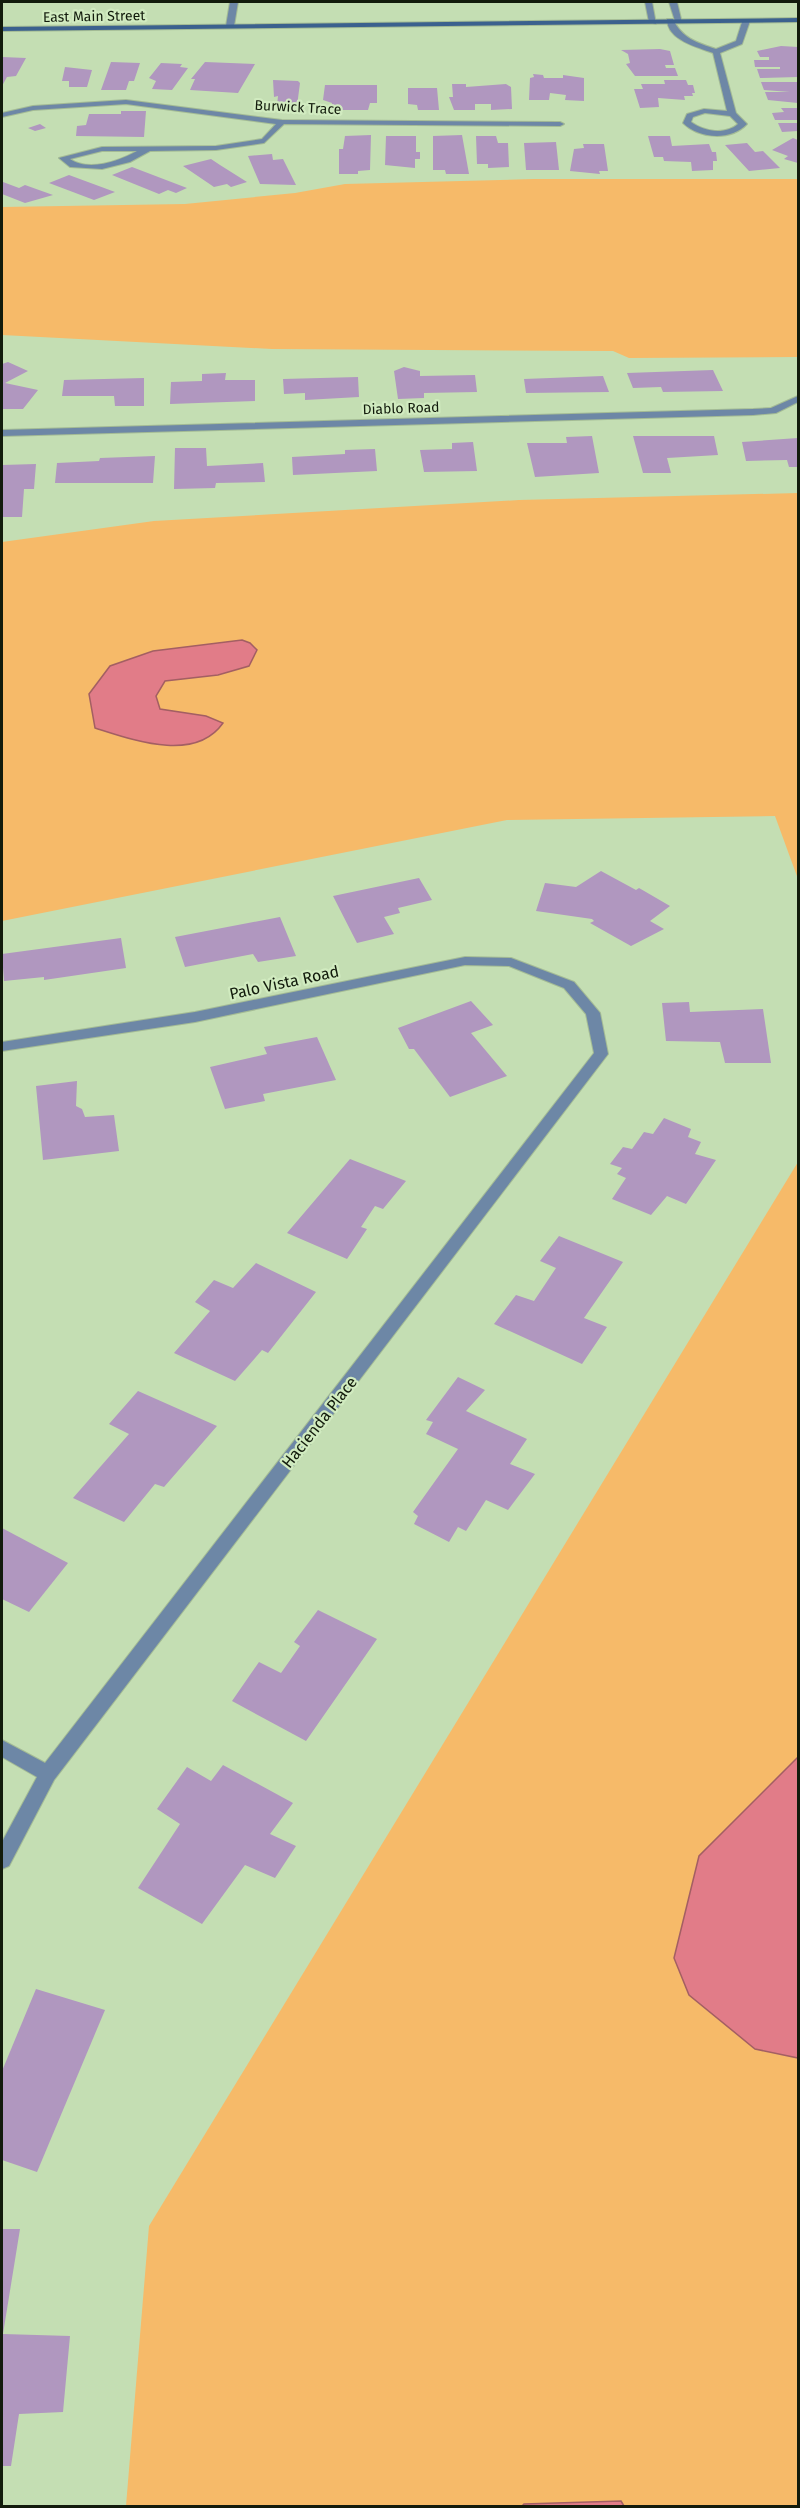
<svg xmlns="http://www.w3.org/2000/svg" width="800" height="2508" viewBox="0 0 800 2508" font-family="'Fira Sans',sans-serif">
	<rect width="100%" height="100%" fill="#c4deb3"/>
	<!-- green -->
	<g fill="#f6ba69">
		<path d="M 534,179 L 798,179 L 798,357 L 629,358 L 613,351 L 272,349 L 2,335 L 2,207 L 185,204 L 295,193 L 345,184 Z"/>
		<path d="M 798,493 L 798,879 L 775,816 L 507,820 L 2,921 L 2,542 L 154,521 L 519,500 Z"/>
		<path d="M 798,1162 L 798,2506 L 126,2506 L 149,2226 Z"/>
	</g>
	<!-- water -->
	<g fill="#e17c88" stroke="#a35f63" stroke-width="1.5">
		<path d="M 242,640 L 250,643 L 257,650 L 249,666 L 218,675 L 165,681 L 156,696 L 160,709 L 206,716 L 223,723 C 195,763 133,740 95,728 L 89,694 L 110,666 L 153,651 Z"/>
		<path d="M 798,1757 L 798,2058 L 755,2049 L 689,1995 L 674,1958 L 699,1856 Z"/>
		<path d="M 621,2501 L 624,2506 L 522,2506 L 524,2504 Z"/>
	</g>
	<!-- building -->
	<g fill="#b097bf">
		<path d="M 781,46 L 798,47 L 798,77 L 760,78 L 757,69 L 780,69 L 780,67 L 755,67 L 754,60 L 769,60 L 769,57 L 760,57 L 757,51 Z"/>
		<path d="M 660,49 L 670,51 L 674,65 L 665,65 L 666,68 L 675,68 L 678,76 L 635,76 L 626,64 L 630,63 L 628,54 L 621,50 Z"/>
		<path d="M 2,57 L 26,58 L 16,76 L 7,77 L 2,86 Z"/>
		<path d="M 111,62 L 140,63 L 134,81 L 129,81 L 126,90 L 101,90 Z"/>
		<path d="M 205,62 L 255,64 L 238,93 L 190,90 L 195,79 L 191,79 Z"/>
		<path d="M 161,63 L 182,64 L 180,67 L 188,68 L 172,90 L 152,89 L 156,81 L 149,78 Z"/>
		<path d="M 65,67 L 92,70 L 87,87 L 69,87 L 69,81 L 62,81 Z"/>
		<path d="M 533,74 L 543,75 L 544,78 L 563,78 L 563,75 L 584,78 L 584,101 L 565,100 L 566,95 L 550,93 L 549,100 L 529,100 L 530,78 L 534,77 Z"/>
		<path d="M 273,80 L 298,81 L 300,83 L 297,106 L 277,106 L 278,96 L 274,97 Z"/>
		<path d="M 664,80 L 686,80 L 688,85 L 693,85 L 695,93 L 692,93 L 693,96 L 684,96 L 685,100 L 658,98 L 659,107 L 640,108 L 634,89 L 643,89 L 641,84 L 665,84 Z"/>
		<path d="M 761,82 L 798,82 L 798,103 L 768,100 L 765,92 L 790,92 L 764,90 Z"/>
		<path d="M 452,84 L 466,84 L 466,87 L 506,84 L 511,87 L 512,109 L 491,110 L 491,104 L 475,104 L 475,110 L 454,110 L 449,97 L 453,97 Z"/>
		<path d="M 325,85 L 377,85 L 377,103 L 370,103 L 368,110 L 331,110 L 332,103 L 323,100 Z"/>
		<path d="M 408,88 L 437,88 L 439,110 L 418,110 L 417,105 L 408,104 Z"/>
		<path d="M 781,108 L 798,108 L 798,120 L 775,120 L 772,113 L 784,112 Z"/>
		<path d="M 121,111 L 146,111 L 144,137 L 76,136 L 77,126 L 86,125 L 89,114 L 121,114 Z"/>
		<path d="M 778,123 L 798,123 L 798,131 L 782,132 Z"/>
		<path d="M 40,124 L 46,128 L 35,131 L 28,128 Z"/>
		<path d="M 371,135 L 370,170 L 358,171 L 358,174 L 339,174 L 339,149 L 343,149 L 345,136 Z"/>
		<path d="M 462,135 L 469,174 L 446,174 L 445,170 L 433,170 L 433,136 Z"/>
		<path d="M 386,136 L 416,136 L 416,152 L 420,152 L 420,159 L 415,159 L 415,168 L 385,165 Z"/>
		<path d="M 476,136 L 496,136 L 498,143 L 508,143 L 509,167 L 488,168 L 488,164 L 477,164 Z"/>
		<path d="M 648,136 L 670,136 L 672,146 L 709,144 L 712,152 L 716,152 L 717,161 L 713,161 L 713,170 L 692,171 L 691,162 L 664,161 L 663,157 L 654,157 Z"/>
		<path d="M 793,138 L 798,140 L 798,163 L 784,159 L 788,156 L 772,150 Z"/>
		<path d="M 556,142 L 559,170 L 526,170 L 524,143 Z"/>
		<path d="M 747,143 L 755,152 L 763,151 L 780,168 L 749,171 L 725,145 Z"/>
		<path d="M 583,144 L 604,144 L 608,171 L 599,171 L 600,174 L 570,171 L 574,149 L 584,148 Z"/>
		<path d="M 272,154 L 273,160 L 283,159 L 296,185 L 260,184 L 248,156 Z"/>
		<path d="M 211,159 L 220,165 L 247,182 L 231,187 L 227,184 L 214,187 L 183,166 Z"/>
		<path d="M 132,167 L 187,188 L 176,193 L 168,190 L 159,194 L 112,175 Z"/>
		<path d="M 69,175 L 115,192 L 94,200 L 49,183 Z"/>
		<path d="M 3,182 L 19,188 L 25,185 L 53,195 L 25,203 L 2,194 Z"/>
		<path d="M 8,362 L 28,371 L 5,383 L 38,390 L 23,409 L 2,409 L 2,364 Z"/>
		<path d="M 404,367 L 420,371 L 420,376 L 475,375 L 477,392 L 424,393 L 424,398 L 398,399 L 394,371 Z"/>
		<path d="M 713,370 L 723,391 L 663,392 L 661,387 L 633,388 L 627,373 Z"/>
		<path d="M 226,373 L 225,380 L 255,380 L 255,401 L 170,404 L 171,382 L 202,381 L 202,374 Z"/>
		<path d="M 603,376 L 609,392 L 526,393 L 524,379 Z"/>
		<path d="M 358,377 L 359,397 L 305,400 L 305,393 L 284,394 L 283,379 Z"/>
		<path d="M 144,378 L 144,406 L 115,406 L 114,396 L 62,396 L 64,380 Z"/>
		<path d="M 592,436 L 599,473 L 535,477 L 527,443 L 567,443 L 566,437 Z"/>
		<path d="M 633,436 L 714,436 L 718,455 L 667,458 L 671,473 L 643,473 Z"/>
		<path d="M 798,438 L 798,467 L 789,467 L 787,460 L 746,461 L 742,442 Z"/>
		<path d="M 473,442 L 477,471 L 424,472 L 420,450 L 452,449 L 452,443 Z"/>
		<path d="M 175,448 L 206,448 L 207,466 L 263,463 L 265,482 L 216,483 L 215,488 L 174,489 Z"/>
		<path d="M 375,449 L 377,471 L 293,475 L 292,457 L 345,454 L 345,450 Z"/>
		<path d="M 155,456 L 153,483 L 55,483 L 57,463 L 99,461 L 100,458 Z"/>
		<path d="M 36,464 L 34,489 L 24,489 L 22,517 L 2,517 L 2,465 Z"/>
		<path d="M 601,871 L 636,890 L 639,888 L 670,906 L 650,921 L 664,929 L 631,946 L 590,923 L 594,921 L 592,919 L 536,911 L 545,883 L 576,887 Z"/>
		<path d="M 419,878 L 432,900 L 398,908 L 400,913 L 384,917 L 394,934 L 357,943 L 333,896 Z"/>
		<path d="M 280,917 L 296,956 L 258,962 L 253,954 L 185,967 L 175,937 Z"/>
		<path d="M 121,938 L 126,968 L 44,980 L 44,977 L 4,981 L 2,954 Z"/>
		<path d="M 471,1001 L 493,1025 L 471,1033 L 507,1076 L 450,1097 L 414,1049 L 409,1049 L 398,1028 Z"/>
		<path d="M 689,1002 L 690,1012 L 763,1009 L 771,1063 L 725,1063 L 720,1042 L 666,1041 L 662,1003 Z"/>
		<path d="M 317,1037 L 336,1080 L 263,1094 L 265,1101 L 225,1109 L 210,1067 L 267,1054 L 264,1047 Z"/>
		<path d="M 77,1081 L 76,1106 L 82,1109 L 85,1117 L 114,1115 L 119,1151 L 43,1160 L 36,1086 Z"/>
		<path d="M 664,1118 L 691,1129 L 688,1137 L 701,1142 L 695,1154 L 716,1160 L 686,1204 L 667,1196 L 651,1215 L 612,1199 L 626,1178 L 617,1174 L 622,1168 L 610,1164 L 623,1147 L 632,1149 L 644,1132 L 653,1134 Z"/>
		<path d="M 350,1159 L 406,1181 L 383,1209 L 375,1206 L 361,1227 L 367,1229 L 347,1259 L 287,1233 Z"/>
		<path d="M 559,1236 L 623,1262 L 584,1318 L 607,1327 L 582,1364 L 494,1324 L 516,1295 L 534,1301 L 556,1268 L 540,1261 Z"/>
		<path d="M 256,1263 L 316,1292 L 268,1353 L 262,1350 L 235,1381 L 174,1353 L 210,1311 L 195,1302 L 214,1280 L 233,1288 Z"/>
		<path d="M 458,1377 L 485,1390 L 466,1411 L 527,1439 L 510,1464 L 535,1474 L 508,1510 L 486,1500 L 466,1531 L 458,1527 L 449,1542 L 414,1524 L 418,1516 L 413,1512 L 458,1449 L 426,1434 L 433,1422 L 426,1420 Z"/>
		<path d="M 138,1391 L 217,1426 L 164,1487 L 155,1484 L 124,1522 L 73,1498 L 129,1434 L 109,1424 Z"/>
		<path d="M 2,1528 L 68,1563 L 29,1612 L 2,1599 Z"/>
		<path d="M 318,1610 L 377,1639 L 306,1741 L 232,1701 L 259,1662 L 281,1673 L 300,1646 L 294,1642 Z"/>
		<path d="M 223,1765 L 293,1803 L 270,1834 L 296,1846 L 275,1878 L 245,1865 L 202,1924 L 138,1888 L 180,1824 L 157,1809 L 187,1767 L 211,1781 Z"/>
		<path d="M 36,1989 L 105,2010 L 37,2172 L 2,2160 L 2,2071 Z"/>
		<path d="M 2,2229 L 20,2229 L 3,2334 L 70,2336 L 63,2412 L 19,2414 L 11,2466 L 2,2466 Z"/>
	</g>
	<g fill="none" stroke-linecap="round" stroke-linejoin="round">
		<defs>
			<g id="lane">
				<path d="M 230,2 L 238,2 L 234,26 L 230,28 L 226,26 Z"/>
				<path d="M 645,2 L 652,2 L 656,24 L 649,22 Z"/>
				<path d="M 669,2 L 677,2 L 682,23 L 675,21 Z"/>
			</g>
			<g id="street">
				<path d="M 667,19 L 673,19 C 681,38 698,43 716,49 L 736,41 L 743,19 L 750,21 L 742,44 L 720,53 L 736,113 L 747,124 C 731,141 699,139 683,123 L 687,114 L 704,109 L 727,111 L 713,53 C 697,47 667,40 667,19 ZM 705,113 L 730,116 L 738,124 C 725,135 705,132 691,122 L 693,117 Z"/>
				<path d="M 126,100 L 282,120 L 560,122 L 564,124 L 560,126 L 284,124 L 264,143 L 216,150 L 150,151 L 130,162 L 102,169 L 70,167 L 59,158 L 102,147 L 216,146 L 262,139 L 276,124 L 126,104 L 33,110 L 2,117 L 2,113 L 33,106 ZM 102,151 L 137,151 C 119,161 89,172 70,159 Z"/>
				<path d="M 798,396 L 798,402 L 776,413 L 753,415 L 2,436 L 2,430 L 753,409 L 771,408 Z"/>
				<path d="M 465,957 L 511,958 L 574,982 L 600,1013 L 608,1054 L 54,1780 L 9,1866 L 2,1869 L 2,1842 L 37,1777 L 2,1757 L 2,1740 L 45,1763 L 594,1053 L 586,1014 L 564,988 L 509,966 L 465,965 L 195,1022 L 2,1051 L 2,1042 L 195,1012 Z"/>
			</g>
			<path id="secondary" d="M 798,18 L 798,22 L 2,31 L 2,27 Z"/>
		</defs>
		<!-- lane casing -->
		<use href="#lane" stroke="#a4bb95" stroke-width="2"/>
		<!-- street casing -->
		<use href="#street" stroke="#a4bb95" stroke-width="2"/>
		<!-- secondary casing -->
		<use href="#secondary" stroke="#a4bb95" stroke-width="2"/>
		<!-- lane -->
		<use href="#lane" fill="#6d87a6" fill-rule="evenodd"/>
		<!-- street -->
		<use href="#street" fill="#6d87a6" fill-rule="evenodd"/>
		<!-- secondary -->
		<use href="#secondary" fill="#3b618e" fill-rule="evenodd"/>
	</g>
	<g text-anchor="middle" stroke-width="4.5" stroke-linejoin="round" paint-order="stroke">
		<!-- far-street labels -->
		<g font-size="14" fill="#121b0c" stroke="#d1ebc0">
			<text transform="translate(94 16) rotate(-1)" y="5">East Main Street</text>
			<text transform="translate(298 107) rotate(3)" y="5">Burwick Trace</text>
			<text transform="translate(401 408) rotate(-2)" y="5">Diablo Road</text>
		</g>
		<!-- street labels -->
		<g font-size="16" fill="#121b0c" stroke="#d1ebc0">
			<text transform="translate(284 982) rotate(-12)" y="6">Palo Vista Road</text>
			<text transform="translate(319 1422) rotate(-52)" y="6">Hacienda Place</text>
		</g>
	</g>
	<!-- border -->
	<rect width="800" height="2508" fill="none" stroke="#121b0c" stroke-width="6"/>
</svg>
